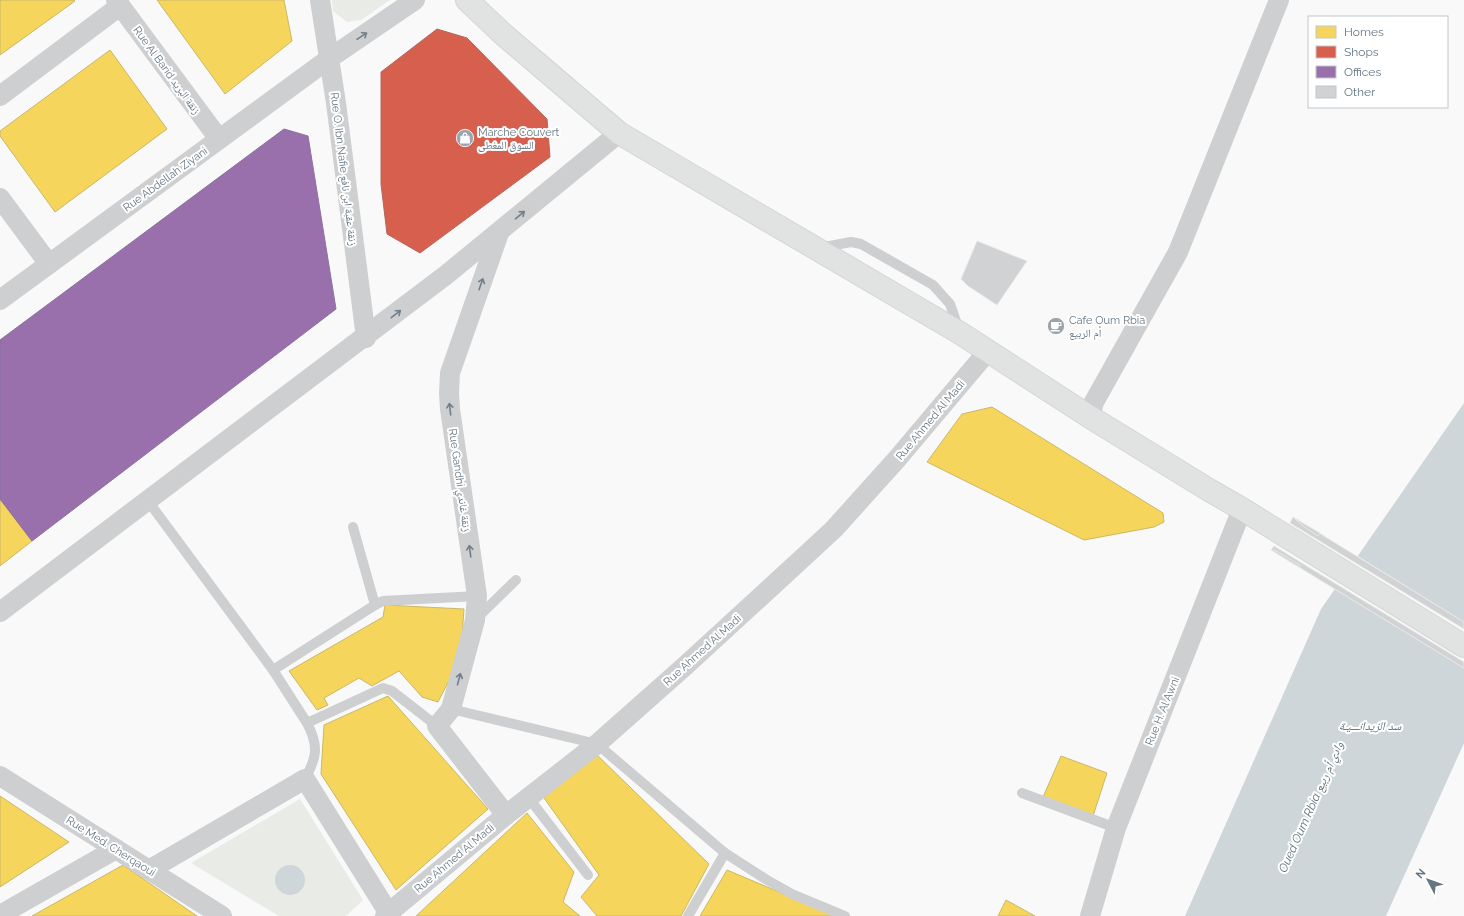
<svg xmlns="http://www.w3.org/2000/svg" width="1464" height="916" viewBox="0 0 1464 916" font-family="Raleway,'Noto Naskh Arabic',sans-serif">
	<rect width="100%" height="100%" fill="#f9f9f9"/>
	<!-- green -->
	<g fill="#e8ebe6">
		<path d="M 332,0 L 390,0 L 361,20 L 347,22 L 333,11 Z"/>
		<path d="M 300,799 L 363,900 L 346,916 L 279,916 L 191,863 Z"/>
	</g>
	<!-- water -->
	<g fill="#ced6d9">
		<path d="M 1464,403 L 1464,743 L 1386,916 L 1185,916 L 1321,609 Z"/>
		<circle cx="290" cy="880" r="15"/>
	</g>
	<!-- pier -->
	<path fill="#f9f9f9" d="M 1356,555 L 1464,622 L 1464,668 L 1333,588 Z"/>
	<!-- homes -->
	<g fill="#f6d55c" stroke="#cab868">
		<path d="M 0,0 L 74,0 L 75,1 L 0,55 Z"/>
		<path d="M 157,0 L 284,0 L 292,41 L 225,94 Z"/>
		<path d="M 110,50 L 167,129 L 55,212 L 0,136 L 0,131 Z"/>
		<path d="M 992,407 L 1163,513 L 1164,522 L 1154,527 L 1084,540 L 927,462 L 962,414 Z"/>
		<path d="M 0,499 L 32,541 L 0,566 Z"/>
		<path d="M 385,605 L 464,609 L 461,651 L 453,673 L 438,702 L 422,697 L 399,671 L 372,686 L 359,678 L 324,698 L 328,705 L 317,710 L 289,671 L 383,617 Z"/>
		<path d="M 388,696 L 488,809 L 396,890 L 321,774 L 324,725 Z"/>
		<path d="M 594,752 L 709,864 L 681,916 L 597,916 L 581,897 L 599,875 L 544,798 Z"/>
		<path d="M 1061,756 L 1107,773 L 1093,816 L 1043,797 Z"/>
		<path d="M 0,796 L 69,842 L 0,887 Z"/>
		<path d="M 527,813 L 574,872 L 563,902 L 580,916 L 416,916 Z"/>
		<path d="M 123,865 L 197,916 L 32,916 Z"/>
		<path d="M 727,870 L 836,916 L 700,916 Z"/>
		<path d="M 1006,900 L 1035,916 L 998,916 Z"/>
	</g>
	<!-- shops -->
	<path fill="#d6604d" stroke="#b4675d" d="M 437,29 L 467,38 L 547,119 L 550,157 L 420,253 L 387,234 L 381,184 L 381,72 Z"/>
	<!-- offices -->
	<path fill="#9970ab" stroke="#89729f" d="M 284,129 L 308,136 L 336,309 L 32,541 L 0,499 L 0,340 Z"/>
	<!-- building -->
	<g fill="#d0d2d3" stroke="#e8e8e8">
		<path d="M 977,241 L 1027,261 L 997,305 L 968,286 L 961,279 Z"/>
		<path d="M 1293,517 L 1464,622 L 1464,629 L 1290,523 Z"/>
		<path d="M 1294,518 L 1320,533 L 1318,536 L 1303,526 Z"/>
		<path d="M 1274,546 L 1464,662 L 1464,668 L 1271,550 Z"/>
		<path d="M 1273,550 L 1278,552 L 1300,565 L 1299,567 L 1273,551 Z"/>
	</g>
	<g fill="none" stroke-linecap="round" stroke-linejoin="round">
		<defs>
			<path id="secondary" d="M 467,0 L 504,35 L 619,133 L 960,333 L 1090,417 L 1209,490 L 1242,509 L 1464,646"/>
		</defs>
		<!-- secondary casing -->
		<use href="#secondary" stroke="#d5d6d7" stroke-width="24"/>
		<!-- lane -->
		<g stroke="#cecfd0" stroke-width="10">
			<path d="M 819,248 L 851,242 L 861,244 L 933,285 L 950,304 L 959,330"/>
			<path d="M 148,501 L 273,670 L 307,723 C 319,746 317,757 305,779"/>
			<path d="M 353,527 L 375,605"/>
			<path d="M 476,619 L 516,580"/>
			<path d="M 273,670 L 375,605 L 383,601 L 477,596"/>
			<path d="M 451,709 L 597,744 L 725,853 L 767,880 L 792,894 L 845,916"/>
			<path d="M 307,723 L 383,688 L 392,691 L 437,726"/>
			<path d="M 1022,793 L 1116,828"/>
			<path d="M 528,797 L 588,875"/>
			<path d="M 688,916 L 725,853"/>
		</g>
		<!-- street -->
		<g stroke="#cecfd0" stroke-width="20">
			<path d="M 116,0 L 219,139"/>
			<path d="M 320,0 L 336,103 L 366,338"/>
			<path d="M 0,96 L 120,6"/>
			<path d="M 0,198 L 49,264"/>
			<path d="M 499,233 L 450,373 L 449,393 L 450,409 L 477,596 L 475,620 L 451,709 L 437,726 L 506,815"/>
			<path d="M 0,300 L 330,58 L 415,0"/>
			<path d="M 1090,417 L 1094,402 L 1178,252 L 1279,0"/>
			<path d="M 0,612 L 446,275 L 619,133"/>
			<path d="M 0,776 L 222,916"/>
			<path d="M 149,870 L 305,779 L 388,912"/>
			<path d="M 0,915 L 116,849"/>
			<path d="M 385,916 L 506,815 L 597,744 L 685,666 L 807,554 L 834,529 L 897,459 L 988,351"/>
			<path d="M 1090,916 L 1116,828 L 1242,509"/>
		</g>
		<!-- secondary -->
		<use href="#secondary" stroke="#e1e2e2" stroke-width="22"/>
	</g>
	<!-- one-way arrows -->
	<defs><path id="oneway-shaft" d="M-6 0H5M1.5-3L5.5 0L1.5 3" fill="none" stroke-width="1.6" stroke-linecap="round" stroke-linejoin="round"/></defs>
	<g stroke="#707f8b">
		<use href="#oneway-shaft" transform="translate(362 36) rotate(-34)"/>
		<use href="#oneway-shaft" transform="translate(520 215) rotate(-40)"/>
		<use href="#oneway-shaft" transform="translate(481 284) rotate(-71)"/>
		<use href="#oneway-shaft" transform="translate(396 314) rotate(-38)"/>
		<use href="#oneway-shaft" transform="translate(450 409) rotate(-97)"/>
		<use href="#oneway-shaft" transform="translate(470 551) rotate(-98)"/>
		<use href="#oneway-shaft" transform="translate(459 679) rotate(-75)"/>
	</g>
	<!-- icons -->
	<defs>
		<symbol id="shop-disc" viewBox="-11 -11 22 22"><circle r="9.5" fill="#99a4ac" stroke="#fff"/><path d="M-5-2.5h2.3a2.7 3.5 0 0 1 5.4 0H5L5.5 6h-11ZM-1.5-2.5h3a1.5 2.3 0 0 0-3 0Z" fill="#fff"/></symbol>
		<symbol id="cafe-disc" viewBox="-11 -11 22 22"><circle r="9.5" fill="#99a4ac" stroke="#fff"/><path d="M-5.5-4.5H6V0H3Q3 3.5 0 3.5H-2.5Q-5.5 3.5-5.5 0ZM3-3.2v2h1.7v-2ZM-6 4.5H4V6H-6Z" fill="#fff"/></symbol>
	</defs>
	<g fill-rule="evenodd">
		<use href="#shop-disc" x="455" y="128" width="20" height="20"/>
		<use href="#cafe-disc" x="1046" y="316" width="20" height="20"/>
	</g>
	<g text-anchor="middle" stroke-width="4" stroke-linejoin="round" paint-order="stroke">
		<!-- street labels -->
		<g font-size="11" fill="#657683" stroke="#fff">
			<text transform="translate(167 70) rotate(54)" y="4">Rue Al Barid زنقة البريد</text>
			<text transform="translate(344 169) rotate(83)" y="4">Rue O. Ibn Nafie زنقة عقبة ابن نافع</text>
			<text transform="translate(165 179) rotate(-36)" y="4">Rue Abdellah Ziyani</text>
			<text transform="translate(930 420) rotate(-50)" y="4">Rue Ahmed Al Madi</text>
			<text transform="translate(460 480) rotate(82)" y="4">Rue Gandhi زنقة غاندي</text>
			<text transform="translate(702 650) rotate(-42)" y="4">Rue Ahmed Al Madi</text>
			<text transform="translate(1162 711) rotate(-68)" y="4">Rue H. Al Awni</text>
			<text transform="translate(111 846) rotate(32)" y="4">Rue Med. Cherqaoui</text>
			<text transform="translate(454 858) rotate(-40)" y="4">Rue Ahmed Al Madi</text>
		</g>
		<!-- poi labels -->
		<g font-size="11" fill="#657683" stroke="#fff" text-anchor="start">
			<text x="478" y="136">Marche Couvert<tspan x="478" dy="13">السوق المغطى</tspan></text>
			<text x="1069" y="324">Cafe Oum Rbia<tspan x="1069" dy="13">أم الربيع</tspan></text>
		</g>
		<!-- water labels -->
		<g font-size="12" font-style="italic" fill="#60757c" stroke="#fff">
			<text x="1370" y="730">سد الزيدانـــيـة</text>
			<text transform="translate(1311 807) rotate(-66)" y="4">Oued Oum Rbia وادي أم ربيع</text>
		</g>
	</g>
	<!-- legend -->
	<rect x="1308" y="16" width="140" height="92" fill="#ffffff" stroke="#c1c8cd"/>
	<rect x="1316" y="26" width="20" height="12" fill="#f6d55c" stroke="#c1c8cd"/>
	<text x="1344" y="36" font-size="12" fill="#657683">Homes</text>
	<rect x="1316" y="46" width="20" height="12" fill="#d6604d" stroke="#c1c8cd"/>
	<text x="1344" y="56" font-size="12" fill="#657683">Shops</text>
	<rect x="1316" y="66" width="20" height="12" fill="#9970ab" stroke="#c1c8cd"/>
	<text x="1344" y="76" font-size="12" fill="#657683">Offices</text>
	<rect x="1316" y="86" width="20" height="12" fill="#d0d2d3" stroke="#c1c8cd"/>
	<text x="1344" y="96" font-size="12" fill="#657683">Other</text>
	<!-- north arrow -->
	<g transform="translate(1428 880) rotate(311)" stroke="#ffffff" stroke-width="3" paint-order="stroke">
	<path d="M0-3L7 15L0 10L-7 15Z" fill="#657683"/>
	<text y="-6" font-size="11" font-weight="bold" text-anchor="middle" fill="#657683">N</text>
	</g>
</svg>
